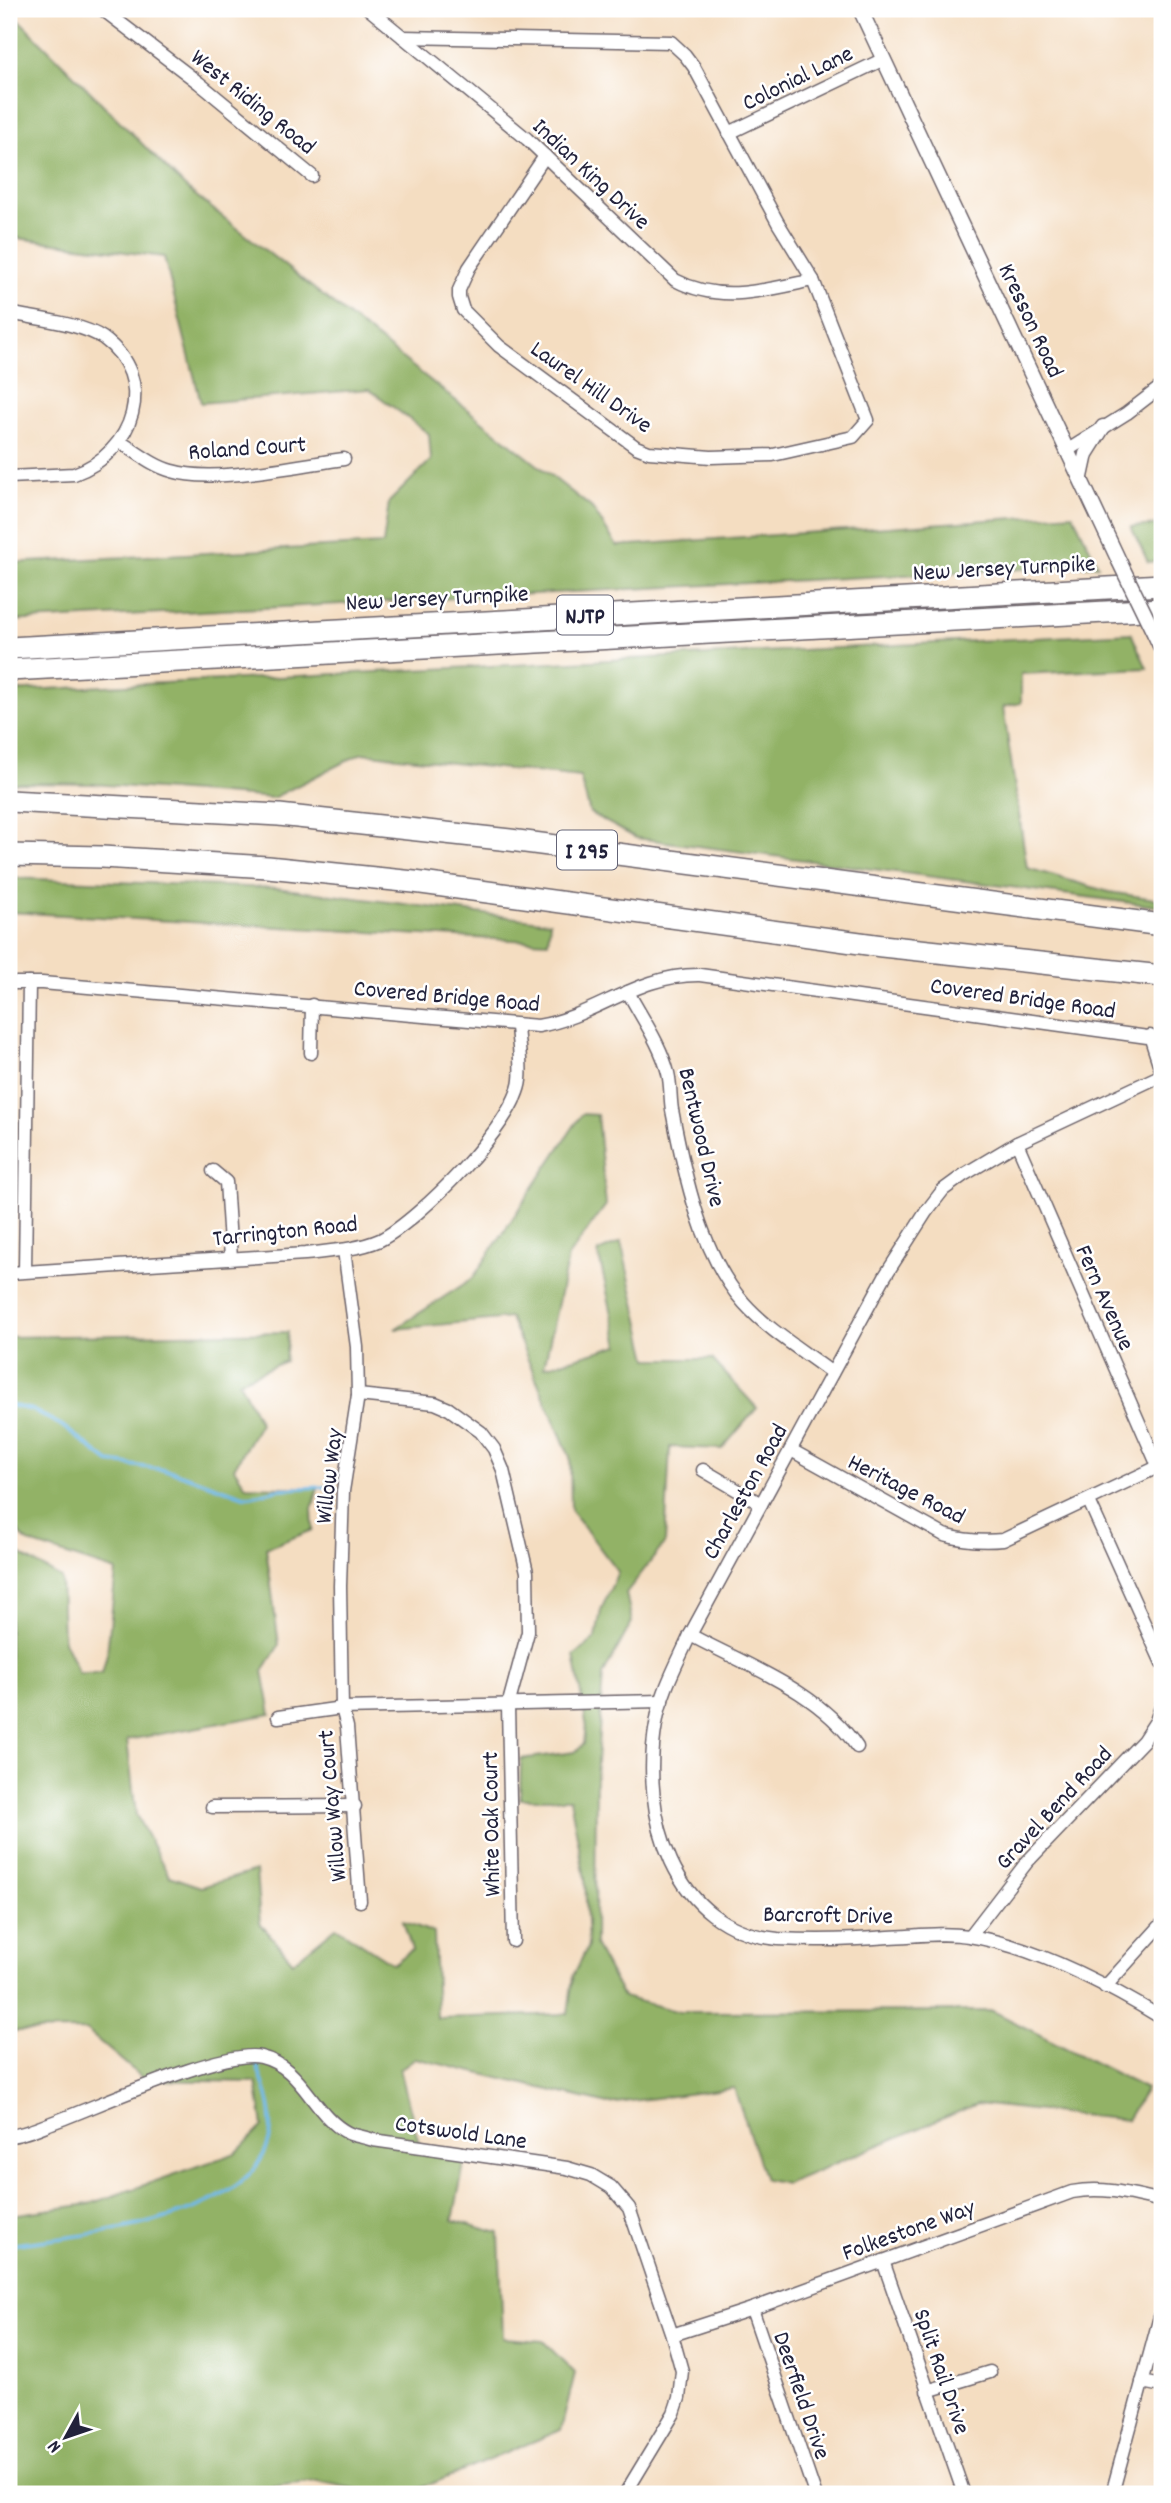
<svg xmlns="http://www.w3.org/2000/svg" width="1171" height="2503" viewBox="0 0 1171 2503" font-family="Dekko,sans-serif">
	<rect width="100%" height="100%" fill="#fff"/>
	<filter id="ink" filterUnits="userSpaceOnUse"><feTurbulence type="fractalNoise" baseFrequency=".0143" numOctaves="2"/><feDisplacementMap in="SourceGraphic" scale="14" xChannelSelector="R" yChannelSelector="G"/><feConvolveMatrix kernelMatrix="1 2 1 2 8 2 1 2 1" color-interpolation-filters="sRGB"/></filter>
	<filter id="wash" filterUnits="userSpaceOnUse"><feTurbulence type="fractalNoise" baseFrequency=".00686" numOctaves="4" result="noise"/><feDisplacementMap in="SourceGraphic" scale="28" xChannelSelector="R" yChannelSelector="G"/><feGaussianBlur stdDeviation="1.57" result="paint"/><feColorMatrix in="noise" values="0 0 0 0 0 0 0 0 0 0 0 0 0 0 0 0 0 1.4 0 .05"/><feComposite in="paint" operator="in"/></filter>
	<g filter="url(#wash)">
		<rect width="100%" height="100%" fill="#f4ddc1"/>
		<!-- forest -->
		<g fill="#92b266" stroke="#5a6a50" stroke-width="2">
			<path d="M 9,10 L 185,187 L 592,508 L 617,546 L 1073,514 L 1098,565 L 9,621 L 9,563 L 383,544 L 389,502 L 431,460 L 429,434 L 369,389 L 201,403 L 164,257 L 9,237 Z"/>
			<path d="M 1162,525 L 1162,561 L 1148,562 L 1131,527 Z"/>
			<path d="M 1131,633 L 1147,668 L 1021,674 L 1021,703 L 1003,707 L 1027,868 L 1109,892 L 1162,900 L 1162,907 L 636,838 L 590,813 L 580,777 L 362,753 L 273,798 L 93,784 L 9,783 L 9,691 Z"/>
			<path d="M 9,878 L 276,888 L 550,922 L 548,942 L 9,912 Z"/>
			<path d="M 582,1114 L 597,1115 L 606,1205 L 568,1257 L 544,1367 L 619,1345 L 598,1252 L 621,1242 L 648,1359 L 712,1359 L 757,1408 L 722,1449 L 670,1447 L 665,1543 L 626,1593 L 632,1622 L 603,1675 L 596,1777 L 595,1945 L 623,1997 L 680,2012 L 993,2011 L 1146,2089 L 1127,2120 L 977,2104 L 786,2184 L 765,2180 L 734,2088 L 608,2104 L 415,2058 L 400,2069 L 421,2152 L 465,2159 L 453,2220 L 499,2233 L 503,2338 L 543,2341 L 575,2373 L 561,2430 L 407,2494 L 381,2494 L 317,2481 L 207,2494 L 9,2494 L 9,2215 L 90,2204 L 236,2153 L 263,2126 L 256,2082 L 145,2080 L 86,2030 L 9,2031 L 9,1548 L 61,1578 L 63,1639 L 79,1673 L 102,1673 L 107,1653 L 116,1571 L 27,1542 L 9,1520 L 9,1337 L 288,1332 L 285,1361 L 239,1381 L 260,1423 L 234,1468 L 246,1486 L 318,1488 L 312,1509 L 313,1530 L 266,1548 L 279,1645 L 263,1671 L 271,1714 L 127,1740 L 136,1815 L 169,1876 L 201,1887 L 256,1871 L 260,1923 L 293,1962 L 336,1927 L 393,1964 L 412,1950 L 403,1921 L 434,1933 L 437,2018 L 568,2014 L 573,1976 L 588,1946 L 585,1878 L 570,1799 L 520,1799 L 521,1759 L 575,1752 L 584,1744 L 586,1722 L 574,1656 L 596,1638 L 601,1610 L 618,1572 L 571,1510 L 570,1457 L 510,1318 L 395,1329 L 473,1278 Z"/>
		</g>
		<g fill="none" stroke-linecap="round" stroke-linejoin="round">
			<!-- stream -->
			<g stroke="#70b9e8" stroke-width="3.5">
				<path d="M 9,1405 L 32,1410 L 61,1425 L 109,1462 L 172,1471 L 244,1496 L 251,1496 L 280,1489 L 325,1487"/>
				<path d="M 9,2245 C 79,2235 245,2225 269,2141 C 276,2115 265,2087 256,2063"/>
			</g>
		</g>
	</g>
	<g filter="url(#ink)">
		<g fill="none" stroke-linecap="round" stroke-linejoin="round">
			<defs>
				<g id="minor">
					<path d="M 102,9 L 199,83 L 312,176"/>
					<path d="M 369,9 L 527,139 L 675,280 C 720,304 766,290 813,280"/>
					<path d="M 403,37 L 671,42 L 685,55 L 694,67 L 778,223 L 813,280 L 868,420 L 853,437 L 773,455 L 711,457 L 649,452 L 636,447 L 499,346 L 463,310 L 459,297 L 459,290 L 469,268 L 545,156"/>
					<path d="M 729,133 L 884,59"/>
					<path d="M 9,313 C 36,319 81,323 103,338 C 159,379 134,453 74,474 L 9,477"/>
					<path d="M 120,442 C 137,452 153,466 172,471 C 213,484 299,465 344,459"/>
					<path d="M 1068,450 L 1127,413 L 1162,386"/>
					<path d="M 9,983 L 42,983 L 538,1026 C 597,1016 637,974 700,975 L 1162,1039"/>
					<path d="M 628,992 C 642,1018 661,1045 668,1073 C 671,1085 670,1098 672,1110 C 684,1173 701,1255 744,1303 C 768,1330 803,1351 832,1373"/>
					<path d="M 1150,1036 L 1162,1073"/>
					<path d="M 311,1053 L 312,1005"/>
					<path d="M 1162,1075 L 1017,1143 L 965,1174 L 943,1190 L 926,1212 L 885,1276 L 690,1635 C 677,1664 661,1692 656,1724 C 640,1813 672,1930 778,1939 C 815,1941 853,1940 889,1937 C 916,1936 942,1932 969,1936 C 1034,1946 1106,1984 1162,2018"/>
					<path d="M 1017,1143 L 1158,1466"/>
					<path d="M 213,1171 L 226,1182 L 231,1258"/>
					<path d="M 344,1250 L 357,1347 L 358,1395 L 343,1491 L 340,1586 L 342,1708 L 347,1727 L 360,1901"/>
					<path d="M 25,1271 L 29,983"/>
					<path d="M 9,1273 L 305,1254 C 330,1251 357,1250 380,1240 C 418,1221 516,1123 520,1080 C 522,1063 518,1044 517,1026"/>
					<path d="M 358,1395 L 435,1403 L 449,1409 L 481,1432 L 494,1449 L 503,1470 L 527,1572 L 528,1632 L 508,1706 L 513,1941"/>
					<path d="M 791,1450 L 944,1535 C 965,1541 982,1542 1003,1540 L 1162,1465"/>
					<path d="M 703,1470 L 761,1504"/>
					<path d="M 1089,1501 L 1162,1663"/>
					<path d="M 690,1635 C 748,1666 819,1691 857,1747"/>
					<path d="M 278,1717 L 342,1708 L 662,1701"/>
					<path d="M 212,1807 L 355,1806"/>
					<path d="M 970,1936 L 1027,1862 L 1143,1741 L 1156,1721 L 1162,1704"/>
					<path d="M 1105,1987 L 1162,1924"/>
					<path d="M 9,2136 C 24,2135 40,2127 54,2122 C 96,2107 224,2048 261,2057 C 303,2067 312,2114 348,2133 C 355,2136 365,2137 373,2140 L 567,2168 L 591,2175 L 611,2187 L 629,2208 L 672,2335 L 682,2371 L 679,2398 L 674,2413 L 625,2494"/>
					<path d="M 883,2261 L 964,2494"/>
					<path d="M 752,2309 L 815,2494"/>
					<path d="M 672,2335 L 752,2309 L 1072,2192 C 1103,2186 1132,2194 1162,2201"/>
					<path d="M 1142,2382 L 1162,2386"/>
					<path d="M 927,2391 L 990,2372"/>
					<path d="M 1112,2494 L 1162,2309"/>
				</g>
				<g id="tertiary">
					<path d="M 860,9 L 1119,561"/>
					<path d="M 1081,477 L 1086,454 L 1103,427"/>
					<path d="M 1154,633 L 1162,650"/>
				</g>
				<g id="motorway">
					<path d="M 9,648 L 1162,585"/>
					<path d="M 9,670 L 1162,609"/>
					<path d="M 9,801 L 279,815 L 510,840 L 1162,925"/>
					<path d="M 9,855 L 102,857 L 268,867 L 414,882 L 882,946 L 1162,976"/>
				</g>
			</defs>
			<!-- minor casing -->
			<use href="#minor" stroke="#6c636a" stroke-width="15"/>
			<!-- tertiary casing -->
			<use href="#tertiary" stroke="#6c636a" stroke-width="17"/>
			<!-- motorway casing -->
			<use href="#motorway" stroke="#6c636a" stroke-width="24"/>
			<!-- minor -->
			<use href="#minor" stroke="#fff" stroke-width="12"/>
			<!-- tertiary -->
			<use href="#tertiary" stroke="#fff" stroke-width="14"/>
			<!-- motorway -->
			<use href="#motorway" stroke="#fff" stroke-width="21"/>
			<defs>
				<path id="tertiary-bridge" d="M 1119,561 L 1154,633"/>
			</defs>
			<!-- tertiary-bridge casing -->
			<use href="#tertiary-bridge" stroke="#6c636a" stroke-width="17" stroke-linecap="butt"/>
			<!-- tertiary-bridge -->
			<use href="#tertiary-bridge" stroke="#fff" stroke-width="14"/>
		</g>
	</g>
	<g text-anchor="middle" stroke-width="5" stroke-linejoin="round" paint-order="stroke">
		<!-- shield labels -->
		<g fill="#fff" stroke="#646476" stroke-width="2">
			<rect x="557" y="595.5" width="56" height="39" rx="5"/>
			<rect x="557" y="830.5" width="60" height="39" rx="5"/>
		</g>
		<g font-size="23" font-weight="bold" fill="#22223b">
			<text x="585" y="623">NJTP</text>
			<text x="587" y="858">I 295</text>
		</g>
		<!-- street labels -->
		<g font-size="24" fill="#22223b" stroke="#fff">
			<text transform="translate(797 77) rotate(-26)" y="8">Colonial Lane</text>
			<text transform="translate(254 101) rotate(39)" y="8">West Riding Road</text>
			<text transform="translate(592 173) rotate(43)" y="8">Indian King Drive</text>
			<text transform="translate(1032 320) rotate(65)" y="8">Kresson Road</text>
			<text transform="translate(592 386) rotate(35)" y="8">Laurel Hill Drive</text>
			<text transform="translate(247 447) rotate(-4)" y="8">Roland Court</text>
			<text transform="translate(1004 567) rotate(-3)" y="8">New Jersey Turnpike</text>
			<text transform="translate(437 597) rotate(-3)" y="8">New Jersey Turnpike</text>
			<text transform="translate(447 995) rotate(5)" y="8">Covered Bridge Road</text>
			<text transform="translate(1023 997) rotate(8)" y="8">Covered Bridge Road</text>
			<text transform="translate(703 1137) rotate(77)" y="8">Bentwood Drive</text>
			<text transform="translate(285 1230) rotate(-6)" y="8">Tarrington Road</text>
			<text transform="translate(1106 1297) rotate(66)" y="8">Fern Avenue</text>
			<text transform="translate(328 1476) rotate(-83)" y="8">Willow Way</text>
			<text transform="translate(907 1488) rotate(27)" y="8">Heritage Road</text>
			<text transform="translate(744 1491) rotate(-61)" y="8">Charleston Road</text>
			<text transform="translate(331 1806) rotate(-95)" y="8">Willow Way Court</text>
			<text transform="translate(1053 1807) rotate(-47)" y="8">Gravel Bend Road</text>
			<text transform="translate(490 1824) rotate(-91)" y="8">White Oak Court</text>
			<text transform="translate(828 1914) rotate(1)" y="8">Barcroft Drive</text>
			<text transform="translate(461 2131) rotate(8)" y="8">Cotswold Lane</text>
			<text transform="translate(908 2229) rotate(-20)" y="8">Folkestone Way</text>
			<text transform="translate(943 2371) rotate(71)" y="8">Split Rail Drive</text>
			<text transform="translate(803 2395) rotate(71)" y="8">Deerfield Drive</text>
		</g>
	</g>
	<!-- margin -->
	<rect width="1171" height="2503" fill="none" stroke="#fff" stroke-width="35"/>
	<!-- north arrow -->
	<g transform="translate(66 2437) rotate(230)" stroke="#ffffff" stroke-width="5" paint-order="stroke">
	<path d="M0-5L12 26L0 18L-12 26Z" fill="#22223b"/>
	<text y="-10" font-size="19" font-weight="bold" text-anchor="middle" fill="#22223b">N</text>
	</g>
</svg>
